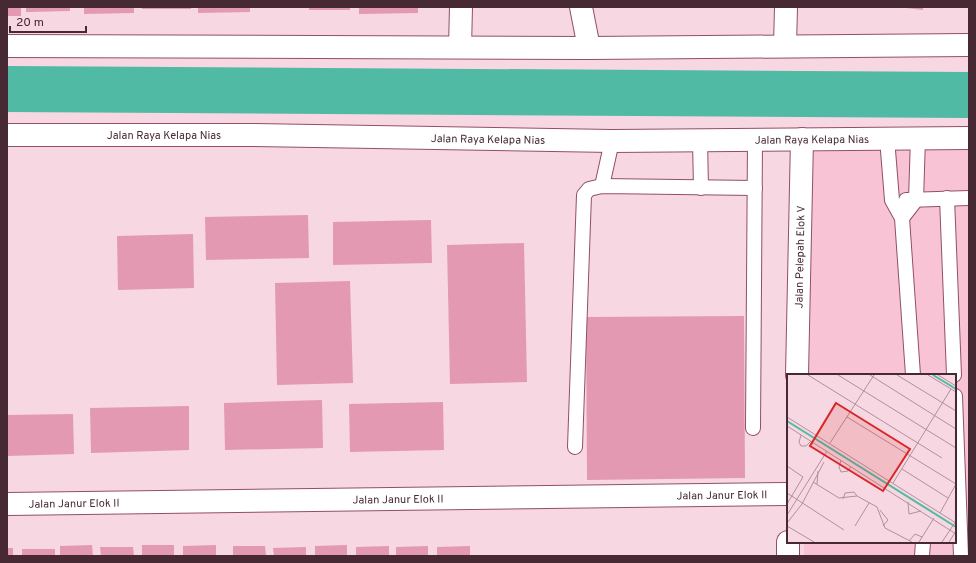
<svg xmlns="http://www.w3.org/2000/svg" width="976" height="563" viewBox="0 0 976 563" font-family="Overpass,sans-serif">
	<rect width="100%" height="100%" fill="#f7d7e1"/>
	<!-- built -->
	<path fill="#f8c4d5" d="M 806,143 L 969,144 L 969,556 L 804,556 L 804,542 L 955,542 L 955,375 L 805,375 Z"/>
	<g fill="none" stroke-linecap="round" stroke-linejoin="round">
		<!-- river -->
		<path stroke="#51baa4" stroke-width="46" d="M 7,89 L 969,95"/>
	</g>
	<!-- building -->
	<g fill="#e399b2">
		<rect x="7" y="7" width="14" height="9"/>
		<path d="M 26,7 L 70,7 L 70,11 L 26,12 Z"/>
		<path d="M 84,7 L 134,7 L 134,13 L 84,14 Z"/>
		<rect x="142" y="7" width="49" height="2"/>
		<path d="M 198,7 L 250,7 L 250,12 L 198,13 Z"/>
		<rect x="309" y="7" width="41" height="3"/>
		<path d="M 359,7 L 418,7 L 418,13 L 359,14 Z"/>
		<path d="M 898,7 L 923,7 L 923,10 Z"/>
		<path d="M 308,215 L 309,258 L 206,260 L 205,217 Z"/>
		<path d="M 431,220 L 432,263 L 333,265 L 333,222 Z"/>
		<path d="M 193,234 L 194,288 L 118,290 L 117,236 Z"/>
		<path d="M 524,243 L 527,382 L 450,384 L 447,245 Z"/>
		<path d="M 350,281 L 353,383 L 277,385 L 275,283 Z"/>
		<path d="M 744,316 L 745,478 L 587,480 L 586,317 Z"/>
		<path d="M 322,400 L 323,448 L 225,450 L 224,403 Z"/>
		<path d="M 443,402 L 444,450 L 350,452 L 349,404 Z"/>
		<path d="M 189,406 L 189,450 L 91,453 L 90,408 Z"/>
		<path d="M 73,414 L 74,454 L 7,456 L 7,415 Z"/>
		<path d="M 92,545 L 93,556 L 60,556 L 60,546 Z"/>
		<rect x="142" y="545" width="32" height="11"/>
		<path d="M 216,545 L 216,556 L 183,556 L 183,546 Z"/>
		<path d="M 347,545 L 347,556 L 315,556 L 315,546 Z"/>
		<path d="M 233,546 L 265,546 L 266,556 L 233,556 Z"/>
		<path d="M 389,546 L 389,556 L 356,556 L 356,547 Z"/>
		<path d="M 428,546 L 428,556 L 396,556 L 396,547 Z"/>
		<path d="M 470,546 L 470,556 L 437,556 L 437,547 Z"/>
		<path d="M 100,547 L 133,547 L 134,556 L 101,556 Z"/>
		<path d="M 306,547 L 306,556 L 274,556 L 273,548 Z"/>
		<rect x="7" y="548" width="6" height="8"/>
		<rect x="22" y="549" width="33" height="7"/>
	</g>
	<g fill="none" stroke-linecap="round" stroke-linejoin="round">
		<defs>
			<g id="service">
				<path d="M 887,138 L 892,200 L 902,218 L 913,375"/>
				<path d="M 700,140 L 701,188"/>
				<path d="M 602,186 L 612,141"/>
				<path d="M 947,198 L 954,375"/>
				<path d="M 906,200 L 969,198"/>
				<path d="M 902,218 L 916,200 L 918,138"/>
				<path d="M 955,396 L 961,556"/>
				<path d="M 753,428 L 755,141"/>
				<path d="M 575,447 L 584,195 L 589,189 L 602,186 L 755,188"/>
				<path d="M 922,556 L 923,542"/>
			</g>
			<g id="minor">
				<path d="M 581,7 L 589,48"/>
				<path d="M 785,46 L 786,7"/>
				<path d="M 460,47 L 461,7"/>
				<path id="s1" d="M 797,375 L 802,139"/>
				<path id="s2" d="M 7,504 L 788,494"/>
				<path d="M 788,542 L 788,556"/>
			</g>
			<g id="secondary">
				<path d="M 7,46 L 589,48 L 969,45"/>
				<path id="s3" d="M 7,135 L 250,135 L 612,141 L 969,138"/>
			</g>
		</defs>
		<!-- service casing -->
		<use href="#service" stroke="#924f68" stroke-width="16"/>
		<!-- minor casing -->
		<use href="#minor" stroke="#924f68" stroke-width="24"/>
		<!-- secondary casing -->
		<use href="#secondary" stroke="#924f68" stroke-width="24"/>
		<!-- service -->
		<use href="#service" stroke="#fff" stroke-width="14"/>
		<!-- minor -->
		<use href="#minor" stroke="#fff" stroke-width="22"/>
		<!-- secondary -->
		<use href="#secondary" stroke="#fff" stroke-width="22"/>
	</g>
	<g text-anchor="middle" stroke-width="3.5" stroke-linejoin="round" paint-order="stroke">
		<!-- street labels -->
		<g font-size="11" fill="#462933" stroke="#f7d7e1">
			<text dy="4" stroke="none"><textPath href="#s3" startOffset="157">Jalan Raya Kelapa Nias</textPath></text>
			<text dy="4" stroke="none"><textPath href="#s3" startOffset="481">Jalan Raya Kelapa Nias</textPath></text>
			<text dy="4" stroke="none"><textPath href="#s3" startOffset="805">Jalan Raya Kelapa Nias</textPath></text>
			<text dy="4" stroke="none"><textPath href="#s1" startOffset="118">Jalan Pelepah Elok V</textPath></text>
			<text dy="4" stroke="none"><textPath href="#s2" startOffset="715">Jalan Janur Elok II</textPath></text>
			<text dy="4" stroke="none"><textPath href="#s2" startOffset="391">Jalan Janur Elok II</textPath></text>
			<text dy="4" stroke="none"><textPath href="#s2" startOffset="67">Jalan Janur Elok II</textPath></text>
		</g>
	</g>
	<!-- overview -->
	<g transform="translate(787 374)">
		<rect width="169" height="169" fill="#f7d7e1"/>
		<path fill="none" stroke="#51baa4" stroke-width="2" d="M 146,1 L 169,15M 0,47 L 169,153"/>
		<path fill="none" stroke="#b0919b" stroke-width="1" d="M 21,1 L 155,84M 51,1 L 169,74M 83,1 L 169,55M 110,1 L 169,37M 141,1 L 169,18M 151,1 L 169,12M 0,43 L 169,149M 60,43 L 169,110M 0,52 L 169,160M 14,61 L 12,68 L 14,72 L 19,72 L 24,67M 43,69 L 87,1M 54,86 L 52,93 L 54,98 L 61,97 L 64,92M 0,92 L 16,103 L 0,130M 115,95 L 161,124M 26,108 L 52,124 L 70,122 L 90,133 L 98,154 L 125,168M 106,109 L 164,15M 30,110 L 31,97M 0,119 L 57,156M 56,125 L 58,119 L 67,118 L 70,122M 121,128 L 122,140 L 134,137M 93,136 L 101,146 L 96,152M 153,139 L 169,110M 0,141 L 40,77M 0,149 L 15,130 L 37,88M 0,152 L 27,168M 68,152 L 82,129M 122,167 L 128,160 L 135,163M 132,168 L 147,144M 155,168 L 169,147M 162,168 L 169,157"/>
		<path fill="#d62828" fill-opacity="0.15" stroke="#d62828" stroke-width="2" d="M 49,29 L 123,75 L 96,117 L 23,72 Z"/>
		<rect width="169" height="169" fill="none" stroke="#462933" stroke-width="2"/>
	</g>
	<!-- border -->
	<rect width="976" height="563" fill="none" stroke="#462933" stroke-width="16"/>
	<!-- scale -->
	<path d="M10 26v6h76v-6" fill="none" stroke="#462933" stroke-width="2"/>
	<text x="16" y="26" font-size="12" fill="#462933" stroke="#f7d7e1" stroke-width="3" paint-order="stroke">20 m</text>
</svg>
